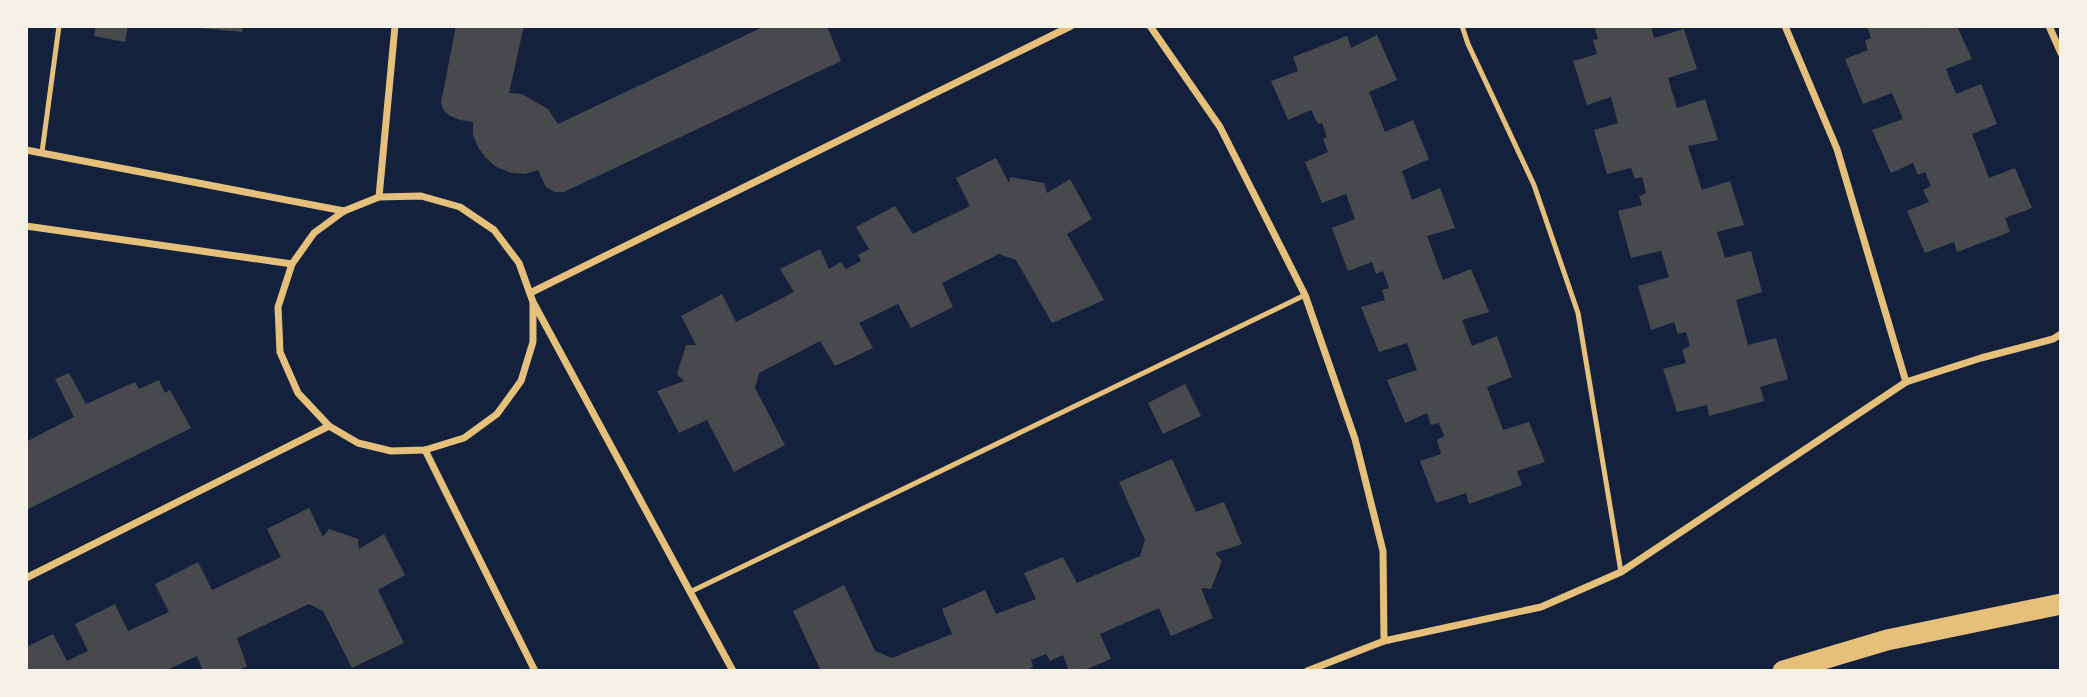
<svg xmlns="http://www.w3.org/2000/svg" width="2087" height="697" viewBox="0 0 2087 697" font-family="'Space Grotesk',sans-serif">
	<rect width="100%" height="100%" fill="#14213d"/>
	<!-- building -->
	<g fill="#48494c">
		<path d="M 96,26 L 128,26 L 125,42 L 94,36 Z"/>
		<path d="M 201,26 L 243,26 L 242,32 L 201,28 Z"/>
		<path d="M 456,26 L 524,26 L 509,93 L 522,94 L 548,109 L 558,124 L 765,26 L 827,26 L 841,61 L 564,192 L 555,192 L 546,187 L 538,170 L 525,174 L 512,173 L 496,167 L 485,157 L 478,147 L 473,135 L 473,122 L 460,120 L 450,116 L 444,111 L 441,103 Z"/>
		<path d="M 1594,26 L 1651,26 L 1654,38 L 1684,29 L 1697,69 L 1668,78 L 1677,108 L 1705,99 L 1718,140 L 1688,146 L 1702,190 L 1730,181 L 1744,225 L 1717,232 L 1725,258 L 1751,251 L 1762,292 L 1736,300 L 1748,345 L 1776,338 L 1788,379 L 1760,387 L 1764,401 L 1709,416 L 1707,405 L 1677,412 L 1663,369 L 1686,363 L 1682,350 L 1690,346 L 1686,332 L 1678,334 L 1674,322 L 1651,330 L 1638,286 L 1669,277 L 1661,251 L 1631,258 L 1618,211 L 1642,205 L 1639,196 L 1646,193 L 1642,177 L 1635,179 L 1631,168 L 1607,174 L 1594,130 L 1618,123 L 1611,97 L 1587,105 L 1573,61 L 1597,54 L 1593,40 L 1598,39 Z"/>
		<path d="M 1867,26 L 1924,26 L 1925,29 L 1931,26 L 1957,26 L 1972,59 L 1946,69 L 1956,94 L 1981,84 L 1997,124 L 1972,134 L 1989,178 L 2015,168 L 2032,208 L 2005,218 L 2010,232 L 1957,252 L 1954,242 L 1925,253 L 1907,211 L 1929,202 L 1923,190 L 1931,186 L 1925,172 L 1918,175 L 1913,163 L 1891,173 L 1872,130 L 1903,119 L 1892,93 L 1863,104 L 1845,59 L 1868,50 L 1865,41 L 1871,38 Z"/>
		<path d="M 1377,35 L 1397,80 L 1369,92 L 1385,132 L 1413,120 L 1429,159 L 1402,171 L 1412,200 L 1440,188 L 1455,228 L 1427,236 L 1434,255 L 1443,280 L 1471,269 L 1489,312 L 1462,320 L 1472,346 L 1497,336 L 1512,377 L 1487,387 L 1503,430 L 1529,422 L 1545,462 L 1517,471 L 1522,485 L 1469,504 L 1466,493 L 1436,503 L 1420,461 L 1441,454 L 1437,440 L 1444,436 L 1439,423 L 1431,425 L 1427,413 L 1405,423 L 1387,380 L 1417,370 L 1407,343 L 1379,352 L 1361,307 L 1385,300 L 1382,290 L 1389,288 L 1383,271 L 1376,274 L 1372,262 L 1348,271 L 1332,228 L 1355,219 L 1346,194 L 1322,203 L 1305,162 L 1328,152 L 1323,139 L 1327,137 L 1322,123 L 1318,124 L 1311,110 L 1288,120 L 1271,81 L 1298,71 L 1293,57 L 1347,36 L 1351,48 Z"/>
		<path d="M 996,158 L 1009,183 L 1010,177 L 1044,183 L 1047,193 L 1070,179 L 1092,219 L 1067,234 L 1104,300 L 1052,323 L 1016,260 L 999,254 L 942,283 L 953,307 L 911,328 L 898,304 L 859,323 L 873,348 L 835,366 L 820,341 L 759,373 L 755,388 L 785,445 L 734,472 L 707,420 L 679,433 L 657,391 L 684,381 L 677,374 L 686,345 L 696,345 L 681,316 L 722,294 L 736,322 L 794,292 L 780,269 L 820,249 L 829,269 L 841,262 L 846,269 L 861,261 L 858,255 L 869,249 L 856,227 L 895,206 L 913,234 L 970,206 L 956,178 Z"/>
		<path d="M 69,373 L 86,404 L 135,382 L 139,389 L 159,380 L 165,393 L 170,390 L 191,428 L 26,510 L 26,442 L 74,417 L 55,379 Z"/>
		<path d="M 1185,384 L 1201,416 L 1163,434 L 1148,403 Z"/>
		<path d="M 1172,459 L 1196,512 L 1224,502 L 1242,544 L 1215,553 L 1222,561 L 1211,589 L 1201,588 L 1213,618 L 1171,636 L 1159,608 L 1100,634 L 1111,659 L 1082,671 L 1069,671 L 1063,655 L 1050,661 L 1046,654 L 1031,660 L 1033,667 L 1025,671 L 821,671 L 793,611 L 844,585 L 875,651 L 892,658 L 952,634 L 942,609 L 985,590 L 996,614 L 1036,599 L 1024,573 L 1063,557 L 1077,583 L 1140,556 L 1145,540 L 1119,482 Z"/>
		<path d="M 309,508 L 323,537 L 329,529 L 358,539 L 359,549 L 384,534 L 405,575 L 378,590 L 404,643 L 352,668 L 323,611 L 309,604 L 237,638 L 247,666 L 237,671 L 203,671 L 197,656 L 165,671 L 26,671 L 26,647 L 53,634 L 67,661 L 88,651 L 75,624 L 115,604 L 128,631 L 169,612 L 155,584 L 198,562 L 212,590 L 281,557 L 267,529 Z"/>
	</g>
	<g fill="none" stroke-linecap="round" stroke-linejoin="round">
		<!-- service -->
		<g stroke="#e5c07b" stroke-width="5">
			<path d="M 1462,26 L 1468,44 L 1534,185 L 1578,313 L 1621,572"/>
			<path d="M 42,152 L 59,26"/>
			<path d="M 690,592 L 1305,295"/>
		</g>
		<!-- minor -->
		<g stroke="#e5c07b" stroke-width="7">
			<path d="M 1150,26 L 1220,127 L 1305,295 L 1355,439 L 1383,551 L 1384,641"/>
			<path d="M 1785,26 L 1837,149 L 1906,382"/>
			<path d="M 2049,26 L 2061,53"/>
			<path d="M 26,150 L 344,211"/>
			<path d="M 379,197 L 395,26"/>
			<path d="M 26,226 L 292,264"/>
			<path d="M 530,293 L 1071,26"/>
			<path d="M 533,302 L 533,342 L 521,381 L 497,414 L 464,438 L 425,450 L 391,451 L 358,443 L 329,426 L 298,393 L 280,352 L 278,307 L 292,264 L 314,233 L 344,211 L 379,197 L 421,196 L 460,207 L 494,230 L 519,263 L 533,302 L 733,671"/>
			<path d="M 425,450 L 535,671"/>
			<path d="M 26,578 L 329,426"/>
			<path d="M 1307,671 L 1384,641 L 1541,607 L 1621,572 L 1906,382 L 1981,358 L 2053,339 L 2061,334"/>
		</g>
		<!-- motorway -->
		<path stroke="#e5c07b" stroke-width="21" d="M 1783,671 L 1887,640 L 2061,604"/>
	</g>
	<!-- border -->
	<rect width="2087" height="697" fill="none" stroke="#f6f1e7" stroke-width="56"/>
</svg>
